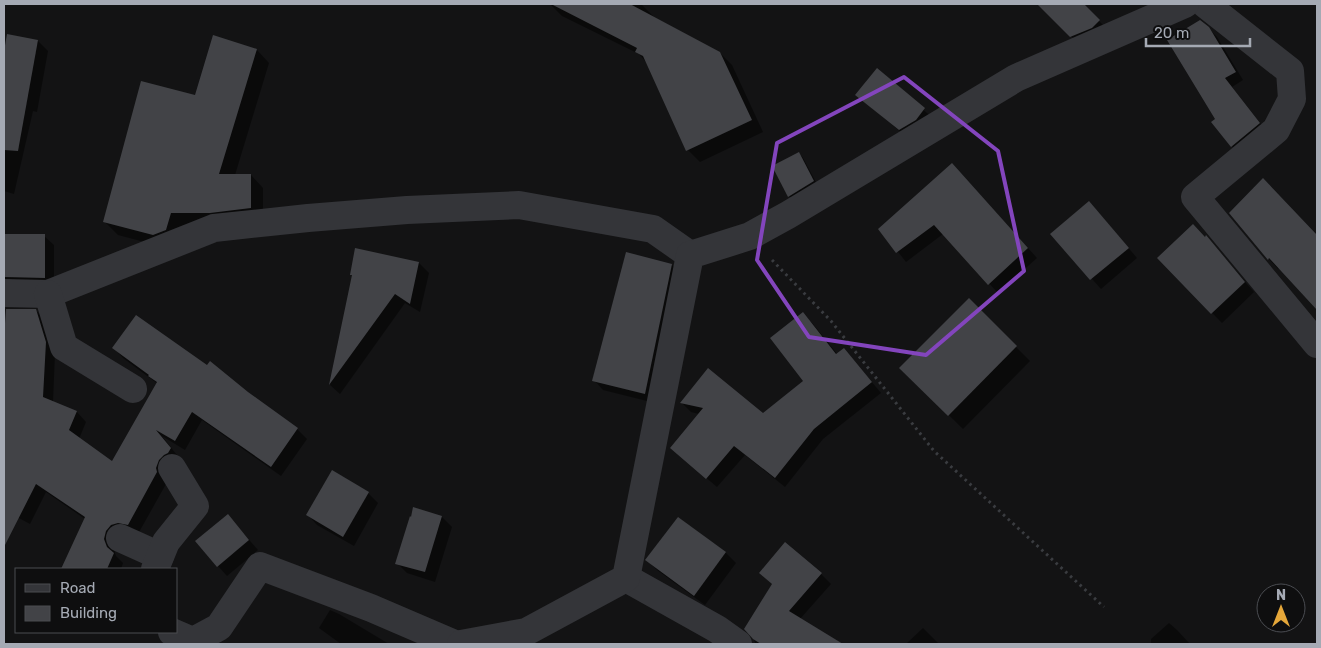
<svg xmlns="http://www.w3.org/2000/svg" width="1321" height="648" viewBox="0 0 1321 648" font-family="Rubik,sans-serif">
	<rect width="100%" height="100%" fill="#131314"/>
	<!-- shadow -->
	<g fill="#0007">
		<path d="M 550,4 L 639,4 L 642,5 L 654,17 L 720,53 L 732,65 L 763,132 L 700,162 L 688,150 L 647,63 L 639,54 L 562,16 Z"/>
		<path d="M 1053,4 L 1082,4 L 1109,31 L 1081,46 L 1046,11 Z"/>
		<path d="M 1208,28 L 1217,37 L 1243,80 L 1232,87 L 1267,132 L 1240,154 L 1232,146 L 1216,119 Z"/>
		<path d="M 8,35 L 38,41 L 48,51 L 37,112 L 33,111 L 14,194 L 4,191 L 4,58 Z"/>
		<path d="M 257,50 L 269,63 L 235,175 L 251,175 L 263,188 L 263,221 L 224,225 L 183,225 L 178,243 L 167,248 L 118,235 L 105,222 L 196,96 Z"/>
		<path d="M 877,70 L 934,119 L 909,139 L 857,95 Z"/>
		<path d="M 799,153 L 803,158 L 818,186 L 794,201 L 789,196 Z"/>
		<path d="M 961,174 L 1037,258 L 998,293 L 943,234 L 906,262 L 880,229 Z"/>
		<path d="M 1273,190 L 1317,237 L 1317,308 L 1280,267 L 1278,269 L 1269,259 L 1230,213 Z"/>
		<path d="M 1098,212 L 1137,258 L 1101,289 L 1052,234 Z"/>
		<path d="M 4,236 L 44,236 L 54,245 L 54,288 L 19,287 L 11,279 L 4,279 Z"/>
		<path d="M 1206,237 L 1254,292 L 1222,323 L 1159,258 Z"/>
		<path d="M 419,263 L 429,273 L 420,312 L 405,303 L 340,394 L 330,385 L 353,276 L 351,274 Z"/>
		<path d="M 672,265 L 682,275 L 655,403 L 603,390 L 594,380 Z"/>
		<path d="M 969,300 L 1030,361 L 963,429 L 901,368 Z"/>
		<path d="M 7,310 L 36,311 L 46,320 L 55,353 L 53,402 L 77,412 L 86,422 L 79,439 L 112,463 L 158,384 L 123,358 L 114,348 L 247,393 L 297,429 L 307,439 L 281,476 L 202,420 L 185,450 L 162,436 L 180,459 L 138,534 L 114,550 L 116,556 L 123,563 L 121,569 L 63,569 L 85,519 L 46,492 L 30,524 L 4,510 L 4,474 L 24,433 L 4,422 L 4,356 Z"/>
		<path d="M 803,314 L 813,324 L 838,355 L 844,349 L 881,393 L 823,439 L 785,487 L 745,455 L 717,487 L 671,448 L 699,414 L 691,412 L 682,403 L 763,414 L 805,381 Z"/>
		<path d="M 333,472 L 368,493 L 378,503 L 354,546 L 317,525 L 308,515 Z"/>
		<path d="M 414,508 L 442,517 L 452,527 L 435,582 L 407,573 L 397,563 L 412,519 Z"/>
		<path d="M 679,518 L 726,553 L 736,563 L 705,605 L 657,570 L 647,560 Z"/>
		<path d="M 237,526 L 258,550 L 227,576 L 218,566 Z"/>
		<path d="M 761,573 L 821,574 L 831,584 L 800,619 L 826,635 L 835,644 L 755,644 L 754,637 L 773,585 Z"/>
		<path d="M 330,610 L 339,614 L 389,644 L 341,644 L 319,628 Z"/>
		<path d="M 1169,623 L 1177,630 L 1190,644 L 1151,644 L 1151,639 Z"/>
		<path d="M 923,628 L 939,644 L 906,644 Z"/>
	</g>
	<!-- building -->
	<g fill="#424347">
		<path d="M 551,4 L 630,4 L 720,52 L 752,120 L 686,151 L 643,56 L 635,52 L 637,48 Z"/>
		<path d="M 1037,4 L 1084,4 L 1100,20 L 1092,28 L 1070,37 Z"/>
		<path d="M 1200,20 L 1209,27 L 1236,72 L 1225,78 L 1260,123 L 1231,147 L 1211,122 L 1215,119 L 1167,40 Z"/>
		<path d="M 7,34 L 38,40 L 18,151 L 4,150 L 4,51 Z"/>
		<path d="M 213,35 L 257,49 L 219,174 L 251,174 L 251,208 L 210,213 L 171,213 L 166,230 L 153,235 L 103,222 L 141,81 L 195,95 Z"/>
		<path d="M 877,68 L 925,108 L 916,120 L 899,130 L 855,95 Z"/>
		<path d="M 799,152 L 814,181 L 788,197 L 772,166 Z"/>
		<path d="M 952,163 L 1028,248 L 988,285 L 934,225 L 896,253 L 878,229 Z"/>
		<path d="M 1263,178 L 1317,235 L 1317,310 L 1269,258 L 1268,260 L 1229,213 Z"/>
		<path d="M 1089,201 L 1129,248 L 1090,280 L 1050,234 Z"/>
		<path d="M 1193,224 L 1205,237 L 1206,235 L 1245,282 L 1211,314 L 1157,258 Z"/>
		<path d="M 4,234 L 45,234 L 45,278 L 4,277 Z"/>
		<path d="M 355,248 L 419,262 L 410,304 L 395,294 L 329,385 L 352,275 L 350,275 Z"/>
		<path d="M 626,252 L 672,264 L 645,394 L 592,381 Z"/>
		<path d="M 969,298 L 1017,346 L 948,416 L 899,368 Z"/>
		<path d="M 6,309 L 36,309 L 46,342 L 43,397 L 77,411 L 69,430 L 112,461 L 157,382 L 148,376 L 149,375 L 112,348 L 136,315 L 207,365 L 210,361 L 248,392 L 298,428 L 271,467 L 192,412 L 175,441 L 156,430 L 171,448 L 168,453 L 164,455 L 159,460 L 156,468 L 157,472 L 128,525 L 118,523 L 111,525 L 106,531 L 104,539 L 107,547 L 114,553 L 107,569 L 61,569 L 85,517 L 36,484 L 4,547 L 4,337 Z"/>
		<path d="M 803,312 L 836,354 L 844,348 L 872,382 L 814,429 L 775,478 L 734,446 L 706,479 L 670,448 L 703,408 L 680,403 L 708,368 L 763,413 L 803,381 L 770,338 Z"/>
		<path d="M 332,470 L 369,492 L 343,537 L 306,515 Z"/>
		<path d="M 413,507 L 442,516 L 425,572 L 395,564 L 410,516 L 411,517 Z"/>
		<path d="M 228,514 L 249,540 L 217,567 L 195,541 Z"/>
		<path d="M 678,517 L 726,552 L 694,596 L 645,560 Z"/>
		<path d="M 785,542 L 822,573 L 789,611 L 843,644 L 761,644 L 753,639 L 744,629 L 772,584 L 759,573 Z"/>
	</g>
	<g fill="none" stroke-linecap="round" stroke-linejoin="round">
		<!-- path -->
		<path stroke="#3a3c40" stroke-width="3" stroke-dasharray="2.5 4" stroke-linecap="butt" d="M 772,260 L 831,321 L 934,451 L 1104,607"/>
		<!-- minor -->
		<g stroke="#343539" stroke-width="28">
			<path d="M 1205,4 L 1290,71 L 1292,99 L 1276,130 L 1195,197 L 1317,344"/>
			<path d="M 4,293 L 48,294 L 214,228 L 308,218 L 407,210 L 519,205 L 653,229 L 690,255"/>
			<path d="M 48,294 L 64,347 L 133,389"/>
			<path d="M 120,538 L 160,556"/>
			<path d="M 155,569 L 166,542 L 195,506 L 172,468"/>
			<path d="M 626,578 L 717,629 L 738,644"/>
			<path d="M 172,632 L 193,641 L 219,627 L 260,566 L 371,608 L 455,644"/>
			<path d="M 461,644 L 526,632 L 626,578 L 690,255 L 750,236 L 788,215 L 1016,78 L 1185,4"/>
		</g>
	</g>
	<!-- marked area -->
	<path fill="none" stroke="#8345bd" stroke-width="4" stroke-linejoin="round" d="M 904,77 L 998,151 L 1024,271 L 926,355 L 809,337 L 757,260 L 777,143 Z"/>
	<!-- border -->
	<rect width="1321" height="648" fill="none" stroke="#a5aab4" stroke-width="10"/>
	<!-- legend -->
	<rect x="15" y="568" width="162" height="65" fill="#0e0e0f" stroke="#4a4c51"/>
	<rect x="25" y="584" width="25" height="8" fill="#343539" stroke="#4a4c51"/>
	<text x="60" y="593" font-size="15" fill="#a5aab4">Road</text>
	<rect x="25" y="606" width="25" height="15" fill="#424347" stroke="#4a4c51"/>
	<text x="60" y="618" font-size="15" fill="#a5aab4">Building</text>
	<!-- north arrow -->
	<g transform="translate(1281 608)"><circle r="24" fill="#0e0e0f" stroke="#4a4c51"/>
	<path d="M0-4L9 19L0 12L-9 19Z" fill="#e5a73a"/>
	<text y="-8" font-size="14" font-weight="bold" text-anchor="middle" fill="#a5aab4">N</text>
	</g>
	<!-- scale -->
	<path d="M1146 38v8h104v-8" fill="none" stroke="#a5aab4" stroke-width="2.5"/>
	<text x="1154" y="38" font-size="15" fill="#a5aab4" stroke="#0e0e0f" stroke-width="4" paint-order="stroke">20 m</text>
</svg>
